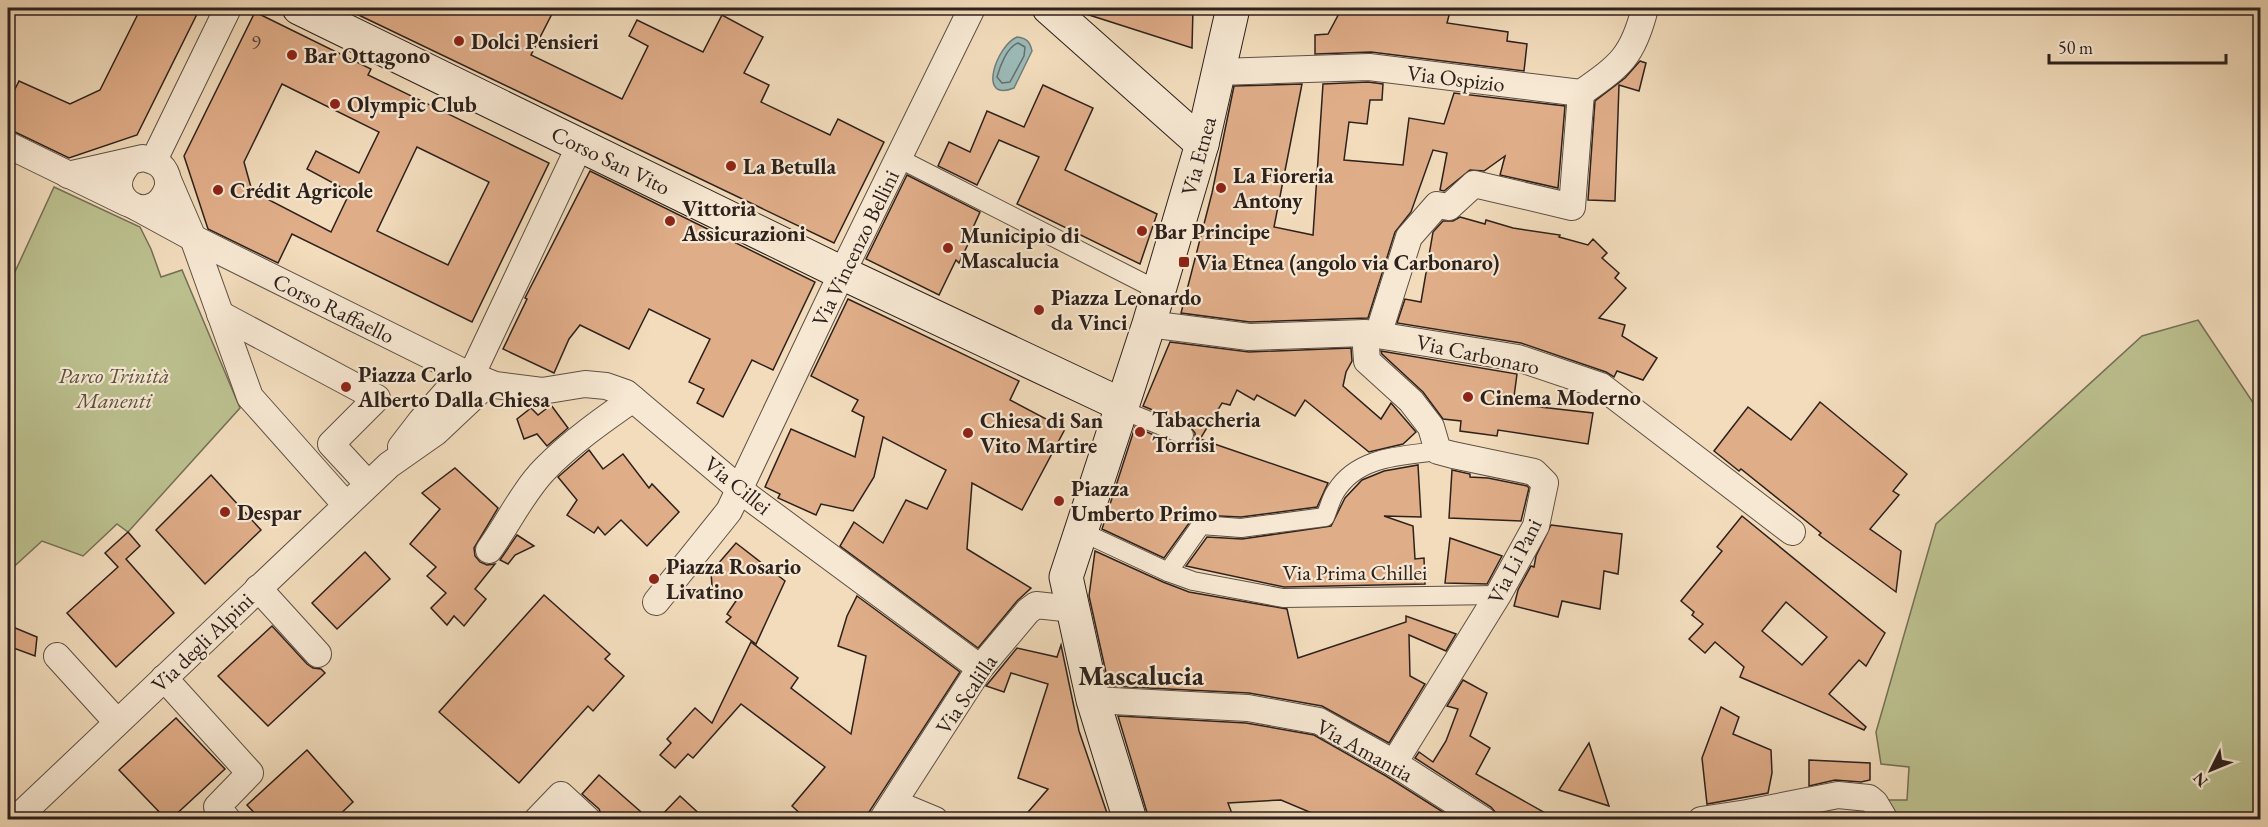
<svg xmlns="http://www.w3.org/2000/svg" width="2268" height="827" viewBox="0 0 2268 827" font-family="'EB Garamond',serif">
	<rect width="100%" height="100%" fill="#f2dcbc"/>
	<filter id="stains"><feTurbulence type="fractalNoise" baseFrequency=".00333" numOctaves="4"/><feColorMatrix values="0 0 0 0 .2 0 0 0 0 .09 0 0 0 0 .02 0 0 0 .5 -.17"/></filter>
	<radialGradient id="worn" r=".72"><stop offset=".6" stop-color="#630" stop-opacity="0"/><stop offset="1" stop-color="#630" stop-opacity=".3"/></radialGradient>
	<!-- green -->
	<g fill="#bcc08f" stroke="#747056" stroke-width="1.5">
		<path d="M 54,187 L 140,227 L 151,249 L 161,277 L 182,270 L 240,408 L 128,532 L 117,524 L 83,556 L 42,541 L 8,572 L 8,287 Z"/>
		<path d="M 2198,320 L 2260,413 L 2260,819 L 1896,819 L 1884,800 L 1907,800 L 1909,767 L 1881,764 L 1876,732 L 1936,524 L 2142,336 Z"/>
	</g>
	<!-- water -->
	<path fill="#9cbab7" stroke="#707d79" stroke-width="1.5" d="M 1017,37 C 1027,38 1030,42 1032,51 L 1014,88 C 976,103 997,45 1017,37 Z"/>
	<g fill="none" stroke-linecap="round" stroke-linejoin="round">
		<!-- shore -->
		<path stroke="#646e6a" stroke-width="1.5" d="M 1018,43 L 1025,47 L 1024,56 L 1010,82 L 1002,83 L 997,77 C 1000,66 1007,47 1018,43 Z"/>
	</g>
	<!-- building -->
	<g fill="#e0ad89" stroke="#2d211c" stroke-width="1.5" fill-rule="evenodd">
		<path d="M 141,8 L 200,8 L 137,135 L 69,158 L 15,132 L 8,130 L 8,103 L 19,81 L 70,104 L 100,90 Z"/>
		<path d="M 344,8 L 555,8 L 531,55 L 622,99 L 648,46 L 629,36 L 637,20 L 703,52 L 722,15 L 763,37 L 744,73 L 769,85 L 761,102 L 830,135 L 838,119 L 884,142 L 834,243 Z"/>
		<path d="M 1079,8 L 1193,8 L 1192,48 L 1083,13 Z"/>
		<path d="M 1342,8 L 1451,8 L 1447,23 L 1508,32 L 1507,41 L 1527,44 L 1524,71 L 1371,52 L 1315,54 L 1315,35 L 1328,34 Z"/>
		<path d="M 255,12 L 371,69 L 368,75 L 549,163 L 472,322 L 292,234 L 278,263 L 208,229 L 184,156 ZM 282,84 L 379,132 L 359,173 L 316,151 L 307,169 L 350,192 L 331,232 L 252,191 L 244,162 ZM 417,147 L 489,182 L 448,265 L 377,231 Z"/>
		<path d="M 1640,61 L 1646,63 L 1639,91 L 1619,85 L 1615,201 L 1588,200 L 1595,101 L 1625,78 Z"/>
		<path d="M 1368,82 L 1383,84 L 1382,100 L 1370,100 L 1367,124 L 1349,122 L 1344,160 L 1403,165 L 1409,118 L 1444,124 L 1454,93 L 1565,106 L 1558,188 L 1500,175 L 1505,156 L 1484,171 L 1470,170 L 1444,191 L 1440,190 L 1447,153 L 1433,150 L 1411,212 L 1395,232 L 1368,318 L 1250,322 L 1181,313 L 1212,193 L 1234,86 L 1302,84 L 1274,227 L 1313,235 L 1323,84 Z"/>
		<path d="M 1043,85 L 1093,108 L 1065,170 L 1157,214 L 1140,264 L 1017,204 L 1039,157 L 999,140 L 977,185 L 938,166 L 949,142 L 970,152 L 987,111 L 1024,127 Z"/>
		<path d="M 590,171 L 815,282 L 773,370 L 752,360 L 723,417 L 697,403 L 704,389 L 689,382 L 710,339 L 649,309 L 629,349 L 580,325 L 569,339 L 554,373 L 503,349 L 527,299 L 525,298 Z"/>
		<path d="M 907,175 L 980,212 L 967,241 L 969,242 L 959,263 L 956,260 L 939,295 L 866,259 Z"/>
		<path d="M 1460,217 L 1485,224 L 1486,220 L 1513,228 L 1560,235 L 1559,237 L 1588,245 L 1593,239 L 1607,253 L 1602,258 L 1619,273 L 1615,278 L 1626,288 L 1599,318 L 1625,325 L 1622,336 L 1657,358 L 1643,380 L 1617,371 L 1614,377 L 1606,372 L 1521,343 L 1397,323 L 1405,299 L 1421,302 L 1433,232 L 1443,221 L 1453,221 Z"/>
		<path d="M 848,299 L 1019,381 L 1010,400 L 1065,429 L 1022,510 L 972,483 L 967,549 L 1031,588 L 1017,601 L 978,648 L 840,546 L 854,522 L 883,543 L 906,500 L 927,509 L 946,470 L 883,437 L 874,477 L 853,511 L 821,504 L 816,515 L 778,498 L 780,494 L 765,487 L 791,429 L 855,457 L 864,417 L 852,411 L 858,400 L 811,376 Z"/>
		<path d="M 1170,342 L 1249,352 L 1351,348 L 1352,361 L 1346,372 L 1343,386 L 1381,419 L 1391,403 L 1416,432 L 1403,444 L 1369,452 L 1305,400 L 1295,416 L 1257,395 L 1254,400 L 1237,390 L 1230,405 L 1222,403 L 1200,439 L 1328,483 L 1317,507 L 1241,517 L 1197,515 L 1192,519 L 1164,558 L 1102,529 L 1135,427 L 1180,446 L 1190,444 L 1195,439 L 1195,433 L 1189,425 L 1143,406 Z"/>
		<path d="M 1381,351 L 1517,374 L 1513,404 L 1593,413 L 1588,444 L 1498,430 L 1497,436 L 1460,431 L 1461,421 L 1443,419 L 1423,392 L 1382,354 Z"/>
		<path d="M 1820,402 L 1907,474 L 1893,491 L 1899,495 L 1870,529 L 1901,551 L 1896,592 L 1819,535 L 1821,533 L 1741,469 L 1739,471 L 1714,451 L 1748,407 L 1791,440 Z"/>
		<path d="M 551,405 L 568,428 L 547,446 L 537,434 L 524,439 L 517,419 L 531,408 L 538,415 Z"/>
		<path d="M 589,450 L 603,469 L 623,454 L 649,488 L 652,484 L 679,512 L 647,546 L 621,520 L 605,535 L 598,527 L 594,533 L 567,515 L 577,500 L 558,477 Z"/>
		<path d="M 1418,465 L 1421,517 L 1384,516 L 1413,526 L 1415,559 L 1424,558 L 1425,584 L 1284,587 L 1186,566 L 1207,537 L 1242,539 L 1331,526 L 1345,498 L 1362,480 L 1384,471 Z"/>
		<path d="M 455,468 L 498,508 L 474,548 L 475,556 L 480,562 L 487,565 L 495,564 L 475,589 L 486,599 L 464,626 L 454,616 L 447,625 L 431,608 L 446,593 L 427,576 L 436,567 L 410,544 L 440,509 L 422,493 Z"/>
		<path d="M 1452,470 L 1470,474 L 1470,477 L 1488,478 L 1527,486 L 1529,488 L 1521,521 L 1449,518 Z"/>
		<path d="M 211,475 L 261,530 L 205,584 L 156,530 Z"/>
		<path d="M 1742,516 L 1885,633 L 1866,666 L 1859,660 L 1829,694 L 1866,727 L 1864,730 L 1740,677 L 1744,667 L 1715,642 L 1705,653 L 1689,639 L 1703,624 L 1692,615 L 1694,612 L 1681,601 L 1722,551 L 1717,547 ZM 1786,602 L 1827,637 L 1802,665 L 1762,631 Z"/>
		<path d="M 1551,525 L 1622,534 L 1618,574 L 1604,571 L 1600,609 L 1562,601 L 1558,617 L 1514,606 L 1518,590 L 1531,566 L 1534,567 L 1536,556 Z"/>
		<path d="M 128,532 L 140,546 L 126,559 L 174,613 L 116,667 L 67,613 L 118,567 L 105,553 Z"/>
		<path d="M 517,535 L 534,546 L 515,555 L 508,564 L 500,560 Z"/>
		<path d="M 1450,538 L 1502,556 L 1487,584 L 1445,583 Z"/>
		<path d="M 736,543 L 785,581 L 756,644 L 726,622 L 731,617 L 727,614 L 738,598 L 712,586 L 711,572 Z"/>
		<path d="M 1095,551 L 1163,582 L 1189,592 L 1287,609 L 1298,658 L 1406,622 L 1406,616 L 1456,634 L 1446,651 L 1409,635 L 1410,676 L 1425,684 L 1389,743 L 1322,706 L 1249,693 L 1109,686 L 1089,596 Z"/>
		<path d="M 365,552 L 390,579 L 337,629 L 312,603 Z"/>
		<path d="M 544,595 L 610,654 L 605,659 L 624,676 L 593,711 L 588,706 L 519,783 L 439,712 Z"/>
		<path d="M 857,596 L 960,672 L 869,812 L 867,819 L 806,819 L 792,806 L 825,767 L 741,704 L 693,758 L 688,754 L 675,768 L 660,755 L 671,743 L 667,739 L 695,708 L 712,723 L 751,642 L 798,678 L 791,688 L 851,734 L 866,656 L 838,646 L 847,616 Z"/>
		<path d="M 8,625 L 37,637 L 35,656 L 8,646 Z"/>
		<path d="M 272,626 L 307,664 L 313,668 L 321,669 L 325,673 L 268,726 L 218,676 Z"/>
		<path d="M 1061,645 L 1079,731 L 1109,819 L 1022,819 L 1048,789 L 1018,778 L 1048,684 L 1011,673 L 1004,692 L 986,686 L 1017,648 L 1057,657 Z"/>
		<path d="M 1463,680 L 1487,693 L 1470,736 L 1490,748 L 1476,774 L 1556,819 L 1498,819 L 1496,813 L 1491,807 L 1415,758 L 1419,752 L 1433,762 L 1446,741 L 1458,709 L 1447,706 Z"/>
		<path d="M 1721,707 L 1739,717 L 1733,734 L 1771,750 L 1772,773 L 1768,793 L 1707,804 L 1702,758 Z"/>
		<path d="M 1118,716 L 1246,723 L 1314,735 L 1386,776 L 1454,819 L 1326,819 L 1281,800 L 1228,803 L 1234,819 L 1149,819 Z"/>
		<path d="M 176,718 L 225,769 L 171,819 L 166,819 L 119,770 Z"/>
		<path d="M 1589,743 L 1609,806 L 1559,790 Z"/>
		<path d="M 307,750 L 353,802 L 335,819 L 260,819 L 247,805 Z"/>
		<path d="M 1809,760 L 1870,763 L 1870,780 L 1861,782 L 1835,780 L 1809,786 Z"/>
		<path d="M 599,775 L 649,819 L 603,819 L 599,809 L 582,794 Z"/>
		<path d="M 680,796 L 705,819 L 658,819 Z"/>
	</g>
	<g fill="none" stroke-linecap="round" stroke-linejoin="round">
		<defs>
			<g id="pedestrian">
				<path d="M 898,158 L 1159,291"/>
				<path d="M 1120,409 L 1184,435"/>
				<path d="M 1080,531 L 1168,572 L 1193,581 L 1283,598 L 1498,595"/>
				<path d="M 1168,572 L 1201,525 L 1241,528 L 1325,517 C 1329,508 1331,498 1336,491 C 1358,456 1401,456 1438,451"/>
			</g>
			<g id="minor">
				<path d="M 1219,72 L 1369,67 L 1581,93 C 1621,65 1633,56 1645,8"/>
				<path d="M 8,145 L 127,203"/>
				<path d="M 154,160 L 228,8"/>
				<path d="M 68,175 L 143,158 C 155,161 163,164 167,176 C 169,182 168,189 165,194 C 147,228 96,194 131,161"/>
				<path d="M 168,180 L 193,238 L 250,397 L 346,505"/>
				<path d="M 138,208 L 193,238 L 471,376 L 580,145"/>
				<path d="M 220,314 L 377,398 L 331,444 L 368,484"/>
				<path d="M 1149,324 L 1249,337 L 1365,333 L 1518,358 L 1601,386 L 1792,532"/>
				<path d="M 1365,333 L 1367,361 L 1411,401 L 1431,427 L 1438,451 L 1453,455 L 1534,472 L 1545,483 L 1536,526 L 1498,595 L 1394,763"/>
				<path d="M 1378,335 L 1409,237 L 1437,205 L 1449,207 L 1474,184 L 1572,207 L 1581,93"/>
				<path d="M 473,376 L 495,385 L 542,391 L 585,384 L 606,386 L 626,393 L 749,497 L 980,668"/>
				<path d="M 401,447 L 421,421 L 464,372"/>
				<path d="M 489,550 C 507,525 524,490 545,469 C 570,443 604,419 633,399"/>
				<path d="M 258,588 L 318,654"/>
				<path d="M 656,602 L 729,511 L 842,273 L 972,8"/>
				<path d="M 57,656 L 117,722"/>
				<path d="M 164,678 L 250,773 L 217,807 L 228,820"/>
				<path d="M 1093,700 L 1248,708 L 1319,721 L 1394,763 L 1483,820"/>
				<path d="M 894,803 L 935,820"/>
				<path d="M 15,820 L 389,465 L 436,432 L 488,383"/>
				<path d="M 537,820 L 561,795 L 588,820"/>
				<path d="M 882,820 L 980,668 L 1028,611 L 1036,605 L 1073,609"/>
				<path d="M 1701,820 L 1747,813 L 1838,795 L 1869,798 L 1875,803 L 1885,820"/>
			</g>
			<g id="secondary">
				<path d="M 299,8 L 842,273 L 1122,405"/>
				<path d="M 1049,8 L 1202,144"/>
				<path d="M 1130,820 L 1093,700 L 1066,577 L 1149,324 L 1202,144 L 1233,8"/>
			</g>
		</defs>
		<!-- pedestrian casing -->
		<use href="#pedestrian" stroke="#5e5044" stroke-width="20"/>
		<!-- minor casing -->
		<use href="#minor" stroke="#5e5044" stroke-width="28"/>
		<!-- secondary casing -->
		<use href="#secondary" stroke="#2d211c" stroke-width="35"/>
		<!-- pedestrian -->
		<use href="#pedestrian" stroke="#f7e8d3" stroke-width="18"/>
		<!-- minor -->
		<use href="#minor" stroke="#f7e8d3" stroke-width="26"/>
		<!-- secondary -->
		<use href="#secondary" stroke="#f7e8d3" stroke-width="33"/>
	</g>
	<!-- markers -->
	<g fill="#8f2418" stroke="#f7e8d3" stroke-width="2">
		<circle cx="459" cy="41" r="6"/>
		<circle cx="292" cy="55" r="6"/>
		<circle cx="335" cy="104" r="6"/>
		<circle cx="731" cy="166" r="6"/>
		<circle cx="1221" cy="188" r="6"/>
		<circle cx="218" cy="190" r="6"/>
		<circle cx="670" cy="221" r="6"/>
		<circle cx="1142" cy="231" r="6"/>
		<circle cx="948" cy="248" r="6"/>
		<rect x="1178" y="256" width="12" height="12" rx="3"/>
		<circle cx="1039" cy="310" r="6"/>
		<circle cx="346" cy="387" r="6"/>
		<circle cx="1468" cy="397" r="6"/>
		<circle cx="1140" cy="432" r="6"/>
		<circle cx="968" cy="433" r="6"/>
		<circle cx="1059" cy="501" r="6"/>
		<circle cx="225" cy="512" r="6"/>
		<circle cx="654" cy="579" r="6"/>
	</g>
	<g text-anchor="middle" stroke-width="4.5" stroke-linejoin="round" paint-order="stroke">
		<!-- number labels -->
		<g font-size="20" fill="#5a4437">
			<text x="256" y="49">9</text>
		</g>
		<!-- poi labels -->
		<g font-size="22" font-weight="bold" fill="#2d211c" stroke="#f7e8d3" text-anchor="start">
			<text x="471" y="49">Dolci Pensieri</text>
			<text x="304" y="63">Bar Ottagono</text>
			<text x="347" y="112">Olympic Club</text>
			<text x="743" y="174">La Betulla</text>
			<text x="1233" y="183">La Fioreria<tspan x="1233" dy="25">Antony</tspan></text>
			<text x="230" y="198">Crédit Agricole</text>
			<text x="682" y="216">Vittoria<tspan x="682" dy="25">Assicurazioni</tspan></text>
			<text x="1154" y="239">Bar Principe</text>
			<text x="960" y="243">Municipio di<tspan x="960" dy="25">Mascalucia</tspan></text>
			<text x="1196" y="270">Via Etnea (angolo via Carbonaro)</text>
			<text x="1051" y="305">Piazza Leonardo<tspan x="1051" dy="25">da Vinci</tspan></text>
			<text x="358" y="382">Piazza Carlo<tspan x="358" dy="25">Alberto Dalla Chiesa</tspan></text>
			<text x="1480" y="405">Cinema Moderno</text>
			<text x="1152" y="427">Tabaccheria<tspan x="1152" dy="25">Torrisi</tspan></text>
			<text x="980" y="428">Chiesa di San<tspan x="980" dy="25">Vito Martire</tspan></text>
			<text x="1071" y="496">Piazza<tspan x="1071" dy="25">Umberto Primo</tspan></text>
			<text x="237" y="520">Despar</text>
			<text x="666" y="574">Piazza Rosario<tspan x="666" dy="25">Livatino</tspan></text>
		</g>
		<!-- street labels -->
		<g font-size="22" fill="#2d211c" stroke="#f7e8d3">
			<text transform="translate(1456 78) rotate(7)" y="8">Via Ospizio</text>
			<text transform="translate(1198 156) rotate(-75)" y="8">Via Etnea</text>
			<text transform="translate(611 160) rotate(26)" y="8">Corso San Vito</text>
			<text transform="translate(855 248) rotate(-64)" y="8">Via Vincenzo Bellini</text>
			<text transform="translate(334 308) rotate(26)" y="8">Corso Raffaello</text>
			<text transform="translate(1478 354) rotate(12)" y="8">Via Carbonaro</text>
			<text transform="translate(738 485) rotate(39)" y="8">Via Cillei</text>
			<text transform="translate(1514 561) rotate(-63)" y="8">Via Li Pani</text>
			<text x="1355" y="580">Via Prima Chillei</text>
			<text transform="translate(202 642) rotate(-44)" y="8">Via degli Alpini</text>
			<text transform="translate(966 694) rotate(-56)" y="8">Via Scalilla</text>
			<text transform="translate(1365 750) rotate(29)" y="8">Via Amantia</text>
		</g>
		<!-- park labels -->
		<g font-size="22" font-style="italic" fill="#58513e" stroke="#f7e8d3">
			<text x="114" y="383">Parco Trinità<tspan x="114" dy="25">Manenti</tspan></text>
		</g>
		<!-- district labels -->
		<g font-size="28" font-weight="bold" fill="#2d211c" stroke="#f7e8d3">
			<text x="1141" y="685">Mascalucia</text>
		</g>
	</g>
	<!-- margin -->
	<rect width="2268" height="827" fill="none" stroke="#f2dcbc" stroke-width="30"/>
	<rect x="9" y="9" width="2250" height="809" fill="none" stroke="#2d211c" stroke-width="3"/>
	<rect x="15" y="15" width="2238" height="797" fill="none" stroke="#2d211c" stroke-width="1.5"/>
	<!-- north arrow -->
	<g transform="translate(2211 770) rotate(227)" stroke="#f7e8d3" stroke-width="4.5" paint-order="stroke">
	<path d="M0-4.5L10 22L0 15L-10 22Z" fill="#2d211c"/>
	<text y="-9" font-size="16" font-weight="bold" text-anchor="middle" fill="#2d211c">N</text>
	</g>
	<!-- scale -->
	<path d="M2049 54v9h177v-9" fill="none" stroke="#2d211c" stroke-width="3"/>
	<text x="2058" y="54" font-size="18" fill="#2d211c" stroke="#f7e8d3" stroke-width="4.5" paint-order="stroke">50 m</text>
	<rect width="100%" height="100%" filter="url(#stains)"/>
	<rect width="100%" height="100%" fill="url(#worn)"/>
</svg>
